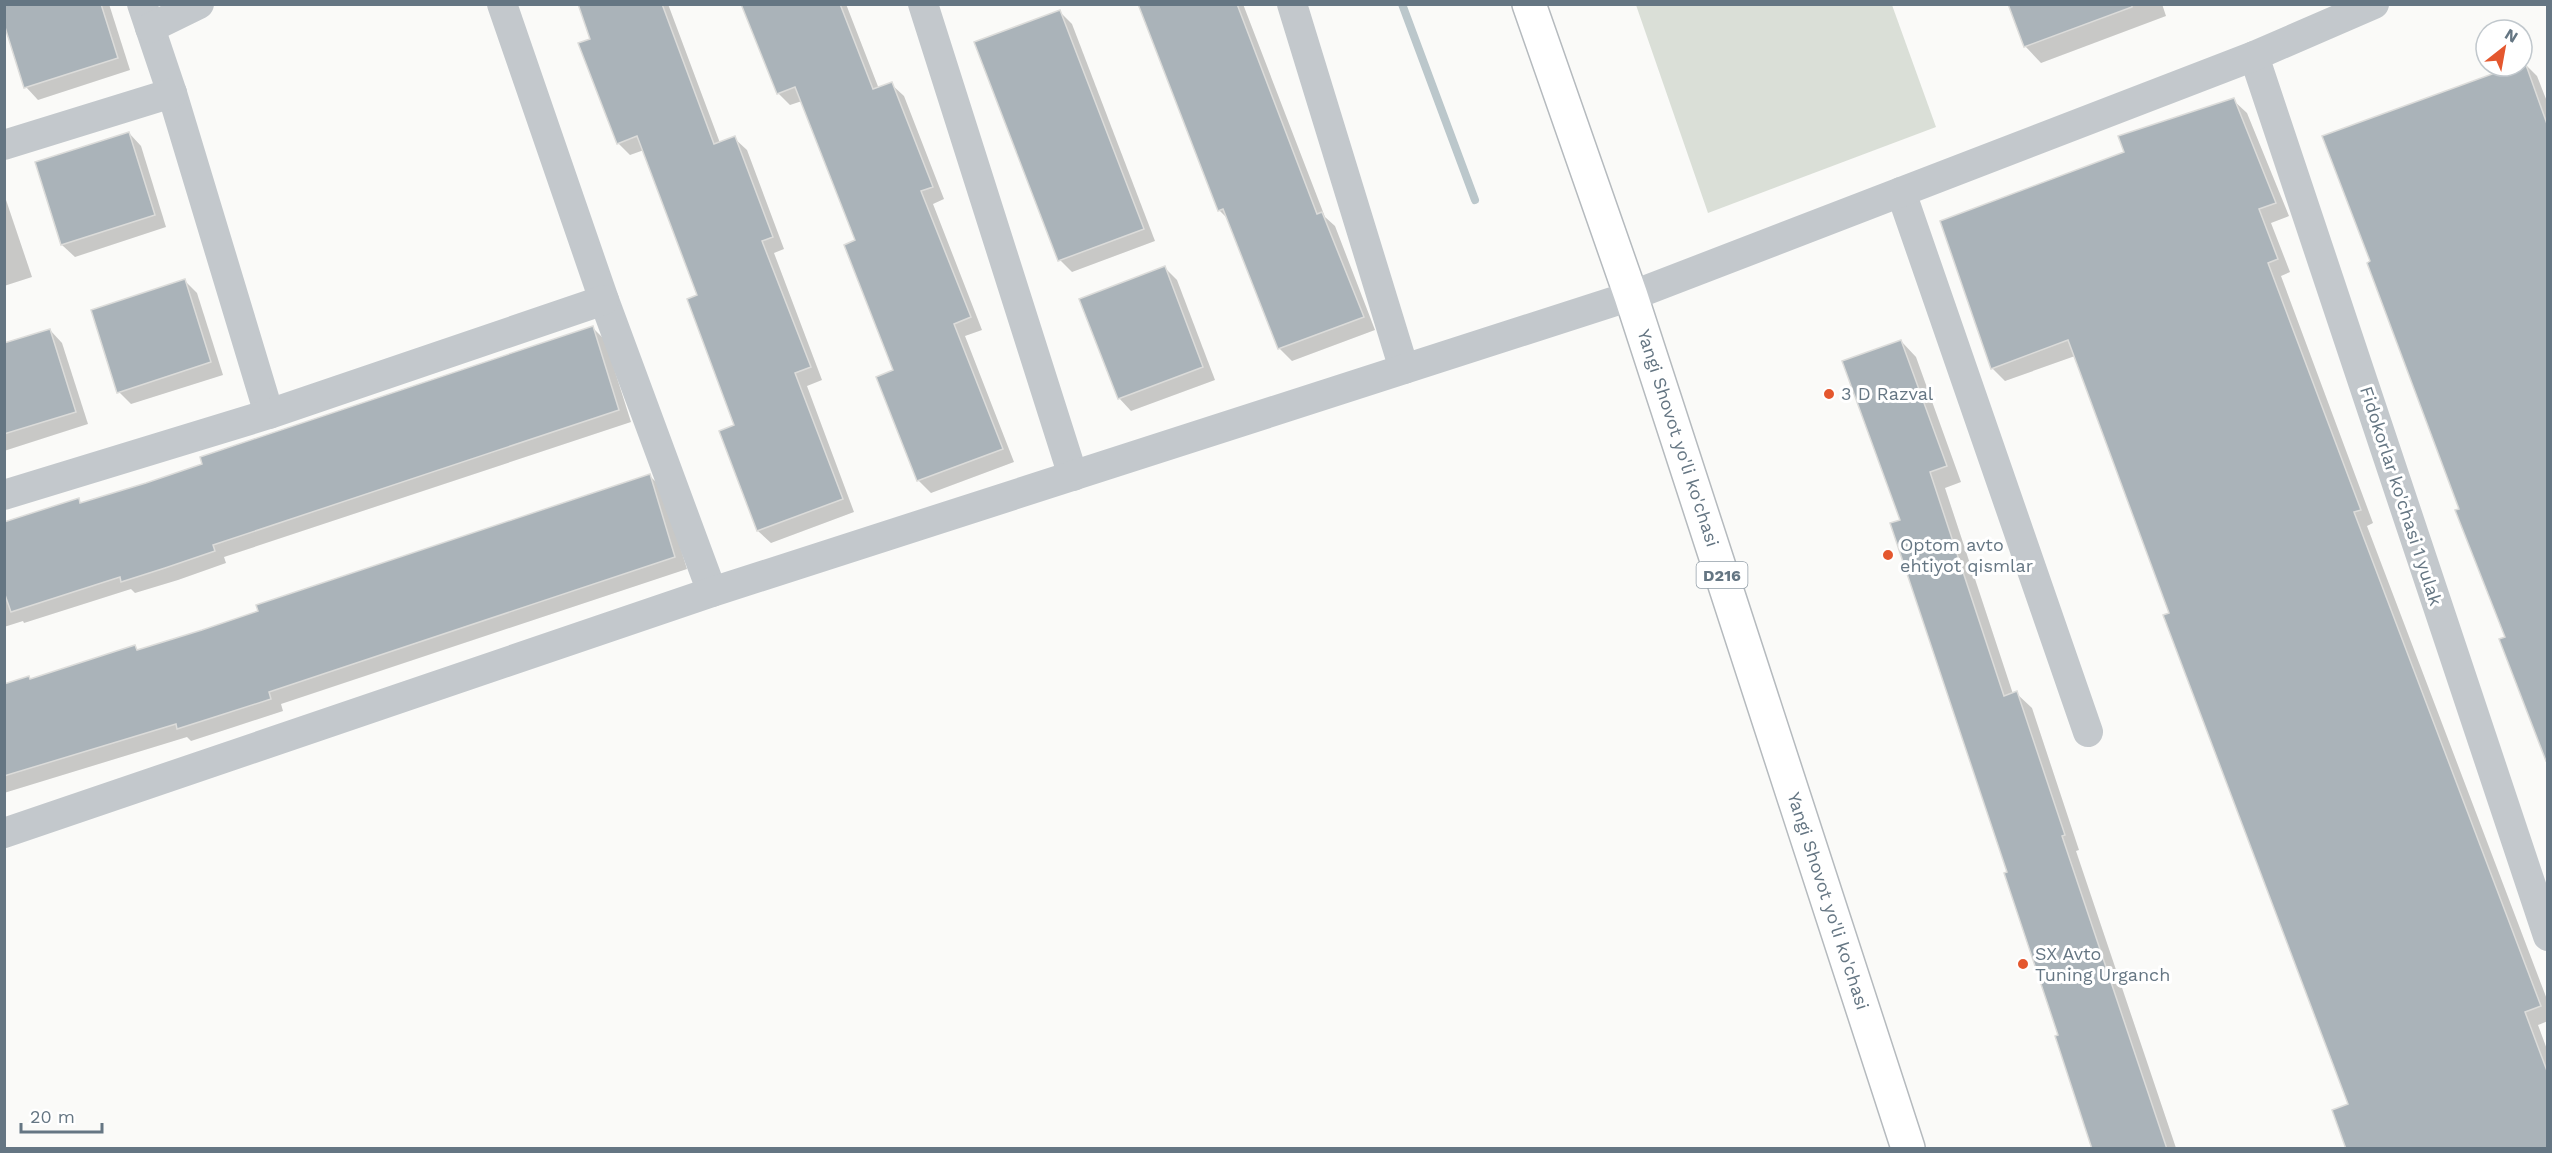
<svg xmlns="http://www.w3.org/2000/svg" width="2552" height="1153" viewBox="0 0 2552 1153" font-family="'Work Sans',sans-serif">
	<rect width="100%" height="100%" fill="#fafaf8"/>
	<!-- green -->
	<path fill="#dadfd7" d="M 1636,5 L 1892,5 L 1936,127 L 1708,213 Z"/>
	<!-- shadow -->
	<g fill="#0003">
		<path d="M 4,4 L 109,4 L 130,70 L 38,100 L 26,87 Z"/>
		<path d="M 579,4 L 668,4 L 720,143 L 734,138 L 747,150 L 784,249 L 774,253 L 822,380 L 807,386 L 854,512 L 771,543 L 758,531 L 721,432 L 736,426 L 699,296 L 644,150 L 630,155 L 618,143 L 592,39 Z"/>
		<path d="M 743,4 L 846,4 L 879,89 L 891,84 L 904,96 L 944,199 L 933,204 L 982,330 L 965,336 L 1014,462 L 931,493 L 918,480 L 895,371 L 857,241 L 802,101 L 790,105 L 778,93 Z"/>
		<path d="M 1140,4 L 1243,4 L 1325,217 L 1335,226 L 1375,330 L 1292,361 L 1279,348 L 1229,220 L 1219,210 Z"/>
		<path d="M 2009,4 L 2162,4 L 2166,16 L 2041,63 L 2025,46 Z"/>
		<path d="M 1060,12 L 1072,24 L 1155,241 L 1072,272 L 1060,260 Z"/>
		<path d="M 2522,64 L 2525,64 L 2537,76 L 2548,104 L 2548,758 L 2501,640 L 2507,638 L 2461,510 L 2518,66 Z"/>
		<path d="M 2233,100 L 2247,113 L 2289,216 L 2271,223 L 2290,272 L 2281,276 L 2373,523 L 2367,526 L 2548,1002 L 2548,1021 L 2538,1025 L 2548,1052 L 2548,1148 L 2348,1148 L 2350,1105 L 2075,356 L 2005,381 L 1992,368 L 2126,153 Z"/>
		<path d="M 129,133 L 141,146 L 166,227 L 75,257 L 62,245 L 37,163 Z"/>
		<path d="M 4,194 L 32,277 L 4,286 Z"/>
		<path d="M 1165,268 L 1177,280 L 1215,380 L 1131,411 L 1119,398 Z"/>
		<path d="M 185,281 L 197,293 L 223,375 L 131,404 L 119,392 Z"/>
		<path d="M 593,328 L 605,340 L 631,422 L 224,557 L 226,563 L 178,580 L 135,593 L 131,589 L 24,623 L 23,621 L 4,627 L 4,522 L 78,500 L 83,504 L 204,465 Z"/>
		<path d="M 50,330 L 62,343 L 88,424 L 4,451 L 4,345 Z"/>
		<path d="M 1901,341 L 1916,357 L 1961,482 L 1945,488 L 2013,694 L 2016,693 L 2032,708 L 2079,850 L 2076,851 L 2176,1148 L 2094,1148 L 1902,521 Z"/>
		<path d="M 649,475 L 662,488 L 687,569 L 281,704 L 283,711 L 234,727 L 191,741 L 187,737 L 4,793 L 4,686 L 31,680 L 135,647 L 139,651 L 260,612 Z"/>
	</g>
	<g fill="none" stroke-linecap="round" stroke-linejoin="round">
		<!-- stream -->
		<path stroke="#bbc7cb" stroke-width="8" d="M 1402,4 L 1475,200"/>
	</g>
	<!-- building -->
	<g fill="#aab3b9" stroke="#dcdcda" stroke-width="1.5">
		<path d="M 4,4 L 101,4 L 118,58 L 24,88 L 4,24 Z"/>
		<path d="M 578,4 L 662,4 L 714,144 L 735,136 L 773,237 L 762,241 L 811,367 L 795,373 L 843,499 L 757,531 L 719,431 L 734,425 L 687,299 L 697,295 L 637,136 L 617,144 L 578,43 L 590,39 Z"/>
		<path d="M 741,4 L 840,4 L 873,89 L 892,82 L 933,187 L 921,191 L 971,317 L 954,324 L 1003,449 L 917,481 L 876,377 L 893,370 L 844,245 L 855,240 L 795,87 L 777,94 Z"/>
		<path d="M 1138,4 L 1237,4 L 1317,214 L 1322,212 L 1364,317 L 1278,349 L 1223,209 L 1218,211 Z"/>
		<path d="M 2008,4 L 2132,4 L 2132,7 L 2024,47 Z"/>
		<path d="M 1060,10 L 1144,229 L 1058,261 L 974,42 Z"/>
		<path d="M 2525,62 L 2547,124 L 2547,760 L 2546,761 L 2499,639 L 2505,637 L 2455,510 L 2459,509 L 2367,263 L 2370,261 L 2322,136 L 2514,66 L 2522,66 Z"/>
		<path d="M 2234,98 L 2276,203 L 2259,209 L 2278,259 L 2268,263 L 2361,510 L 2354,512 L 2541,1006 L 2525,1012 L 2547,1071 L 2547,1149 L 2346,1149 L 2332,1110 L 2348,1104 L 2163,615 L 2169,613 L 2068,340 L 1991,369 L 1940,221 L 2124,152 L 2118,136 Z"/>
		<path d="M 129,132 L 155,215 L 61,245 L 35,162 Z"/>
		<path d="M 1165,266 L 1203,367 L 1118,399 L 1079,299 Z"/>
		<path d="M 185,279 L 211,362 L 117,393 L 91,310 Z"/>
		<path d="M 593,326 L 619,410 L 213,545 L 215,551 L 165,568 L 121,582 L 120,577 L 11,612 L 4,592 L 4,522 L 79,498 L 80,503 L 146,483 L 202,464 L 200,457 Z"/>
		<path d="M 50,329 L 76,412 L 4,434 L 4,343 Z"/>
		<path d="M 1901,340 L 1947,466 L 1930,472 L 2004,696 L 2017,691 L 2065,835 L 2062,836 L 2167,1149 L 2092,1149 L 2055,1036 L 2058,1035 L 2004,873 L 2007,872 L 1890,523 L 1900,520 L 1842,361 Z"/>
		<path d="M 650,474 L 675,557 L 269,692 L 271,699 L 221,715 L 177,729 L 176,724 L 4,776 L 4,684 L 29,676 L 30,679 L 135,645 L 137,650 L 202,630 L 258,611 L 256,605 Z"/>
	</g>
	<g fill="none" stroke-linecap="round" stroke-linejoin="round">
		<defs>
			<path id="major" d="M 1529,4 L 1631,296 L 1908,1148"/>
		</defs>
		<!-- major casing -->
		<use href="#major" stroke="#b5babe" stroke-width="36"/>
		<!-- minor -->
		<g stroke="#c3c8cc" stroke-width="30">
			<path d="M 142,4 L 172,93 L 269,414"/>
			<path d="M 502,4 L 604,300 L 712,592"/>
			<path d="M 923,4 L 1073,476"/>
			<path d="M 1292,4 L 1404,369"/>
			<path d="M 150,28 L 199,4"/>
			<path d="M 2254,56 L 2548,936"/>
			<path d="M 4,145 L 172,93"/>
			<path d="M 1901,192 L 2088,732"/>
			<path d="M 4,495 L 269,414 L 604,300"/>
			<path d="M 4,833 L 712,592 L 1631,296 L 2254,56 L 2374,4"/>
		</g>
		<!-- major -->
		<use href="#major" stroke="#fff" stroke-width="33"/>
	</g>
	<!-- markers -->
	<g fill="#e4572e" stroke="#fff" stroke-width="2">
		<circle cx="1829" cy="394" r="6"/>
		<circle cx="1888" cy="555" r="6"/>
		<circle cx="2023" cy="964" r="6"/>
	</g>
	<g text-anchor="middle" stroke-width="6" stroke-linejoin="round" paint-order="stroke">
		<!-- shield labels -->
		<rect fill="#fff" stroke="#939fa8" stroke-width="1.5" x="1696.5" y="562" width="51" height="26" rx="4.5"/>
		<g font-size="16" font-weight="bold" fill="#657683">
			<text x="1722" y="581">D216</text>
		</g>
		<!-- poi labels -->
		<g font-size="18" fill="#657683" stroke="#fff" text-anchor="start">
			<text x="1841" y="400">3 D Razval</text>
			<text x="1900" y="551">Optom avto<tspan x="1900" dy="21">ehtiyot qismlar</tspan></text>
			<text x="2035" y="960">SX Avto<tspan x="2035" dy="21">Tuning Urganch</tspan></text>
		</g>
		<!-- street labels -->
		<g font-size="18" fill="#657683" stroke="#fff">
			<text transform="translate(1678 438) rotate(72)" y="6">Yangi Shovot yo'li ko'chasi</text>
			<text transform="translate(2401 496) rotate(72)" y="6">Fidokorlar ko'chasi 1 yulak</text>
			<text transform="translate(1828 901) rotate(72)" y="6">Yangi Shovot yo'li ko'chasi</text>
		</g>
	</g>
	<!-- border -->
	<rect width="2552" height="1153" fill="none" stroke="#657683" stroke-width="12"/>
	<!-- north arrow -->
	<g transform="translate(2504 48) rotate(31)"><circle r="28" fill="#ffffff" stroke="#c1c8cd" stroke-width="1.5"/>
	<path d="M0-4.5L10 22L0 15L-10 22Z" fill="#e4572e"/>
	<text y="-9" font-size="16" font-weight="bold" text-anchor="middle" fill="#657683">N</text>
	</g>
	<!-- scale -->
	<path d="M21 1123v9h81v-9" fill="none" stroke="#657683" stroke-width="3"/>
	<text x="30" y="1123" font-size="18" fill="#657683" stroke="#ffffff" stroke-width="4.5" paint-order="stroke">20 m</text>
</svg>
